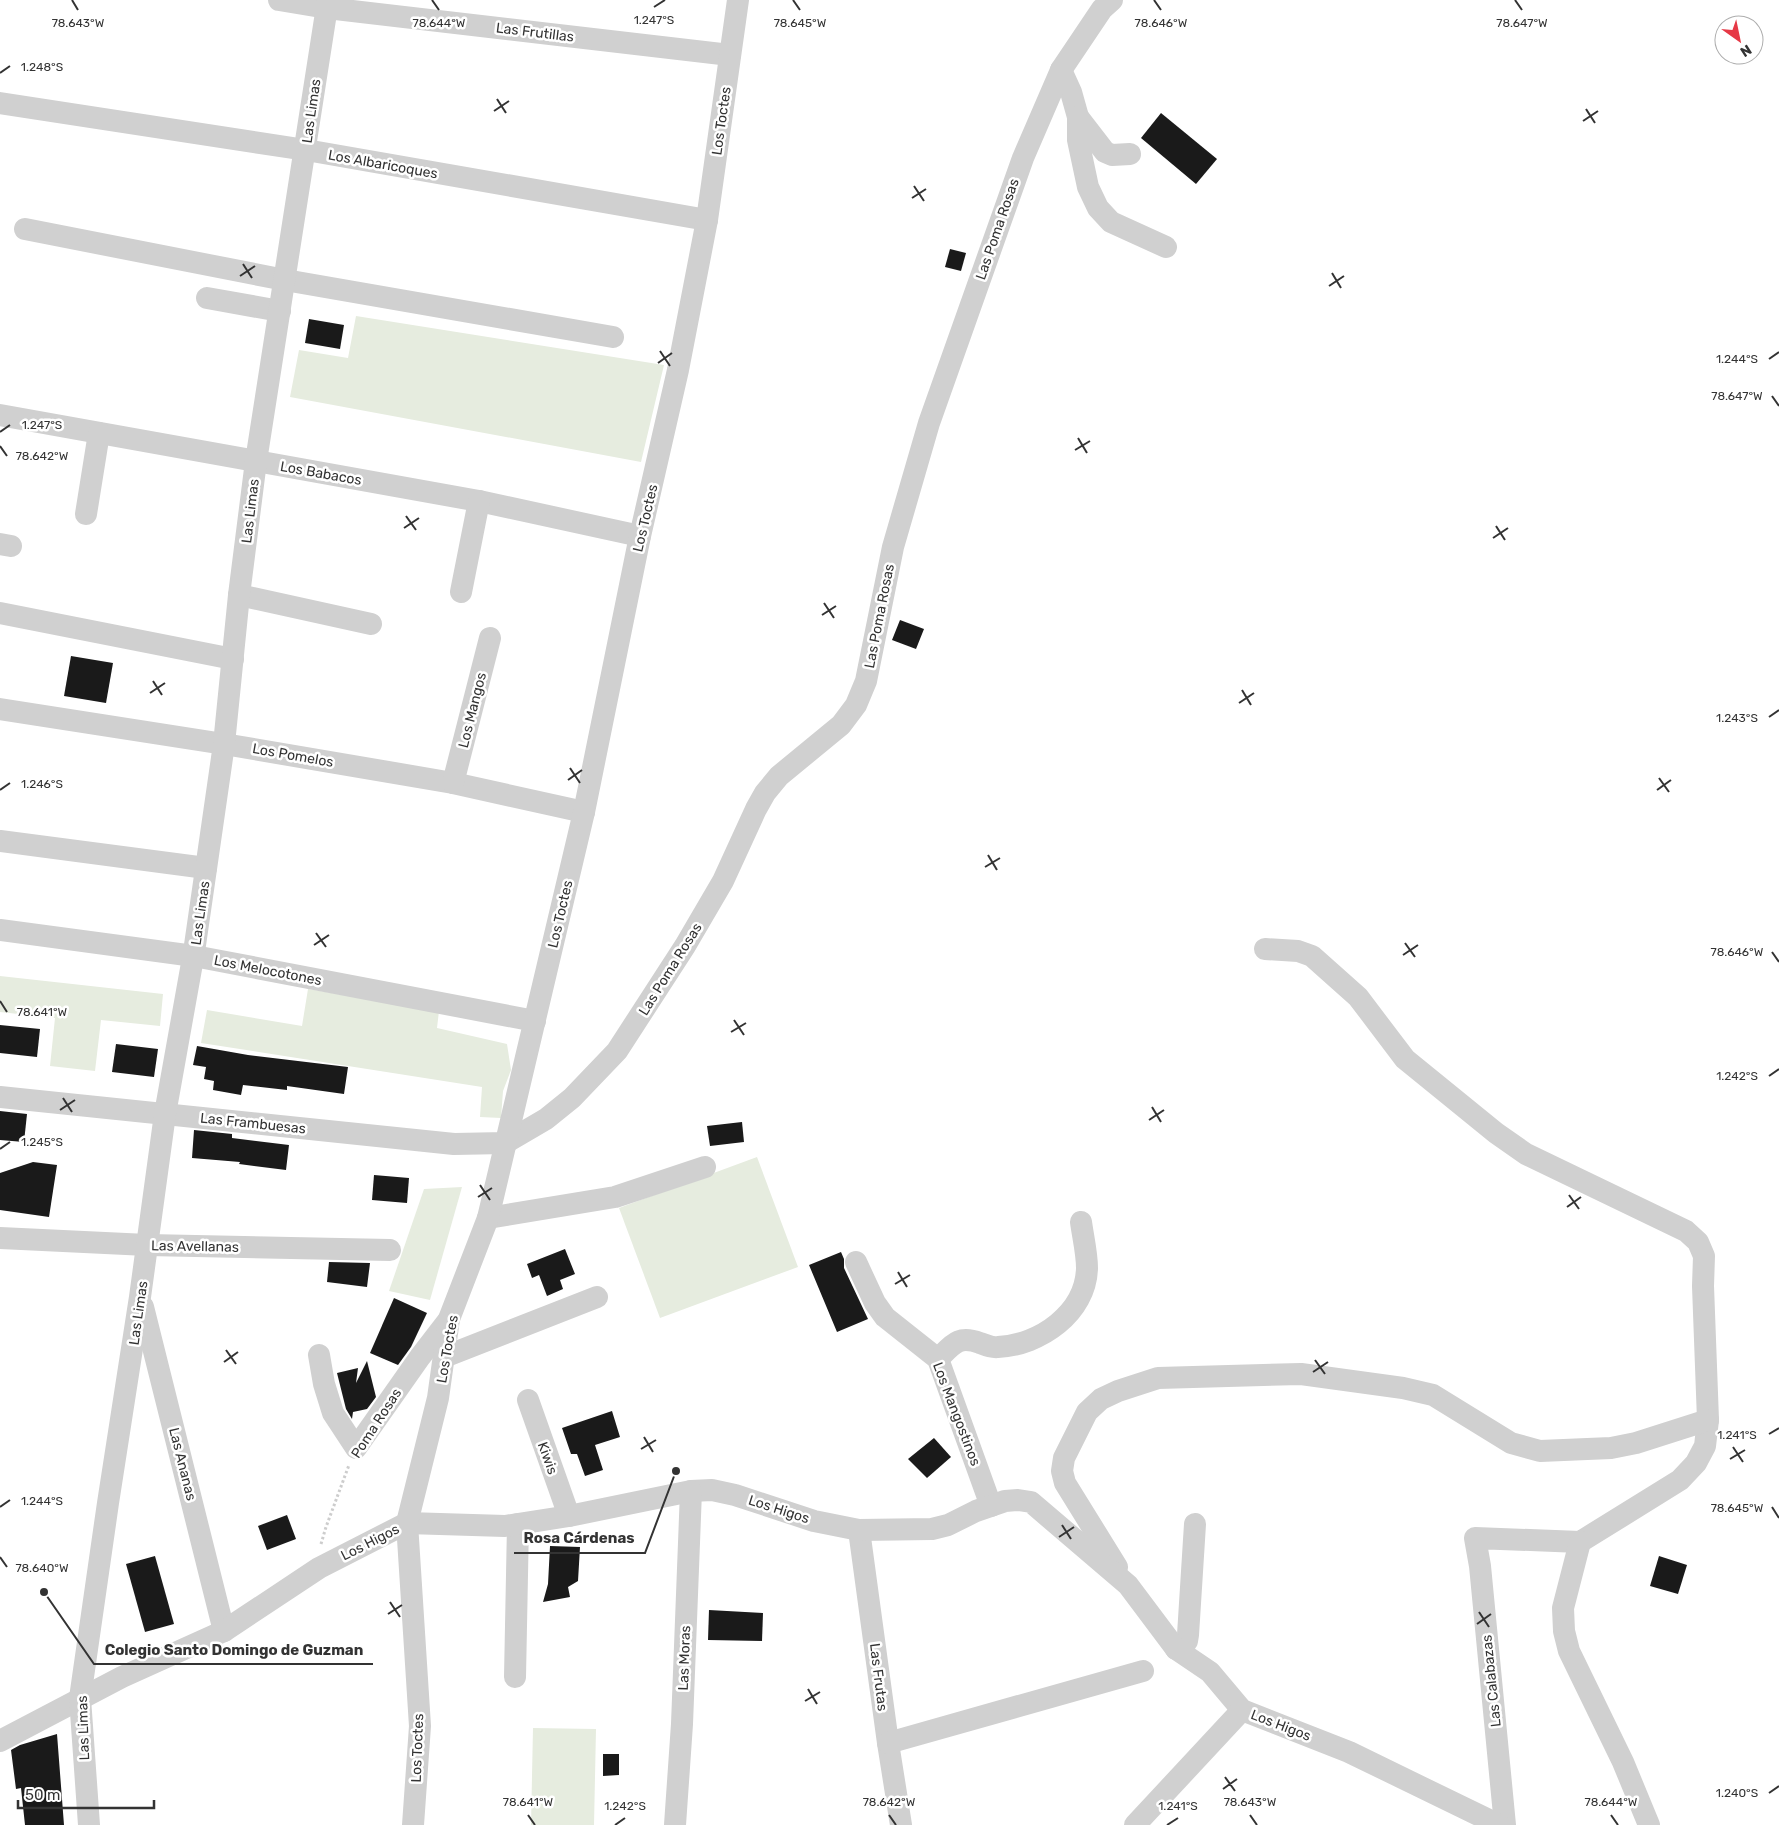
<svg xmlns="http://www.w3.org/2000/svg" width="1779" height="1825" viewBox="0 0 1779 1825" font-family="Rubik,sans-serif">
	<rect width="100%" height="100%" fill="#fff"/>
	<!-- green -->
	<g fill="#e6ecdf">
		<path d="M 356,316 L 664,365 L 641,462 L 290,397 L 299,350 L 348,358 Z"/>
		<path d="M 0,976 L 163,994 L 160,1026 L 101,1020 L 95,1071 L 50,1066 L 55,1018 L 0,1012 Z"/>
		<path d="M 308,989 L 439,1011 L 437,1028 L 507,1044 L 511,1070 L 503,1091 L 501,1118 L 480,1117 L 482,1087 L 201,1043 L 207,1010 L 302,1026 Z"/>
		<path d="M 757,1157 L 798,1267 L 660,1318 L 619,1208 Z"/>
		<path d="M 462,1187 L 430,1300 L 389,1291 L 424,1189 Z"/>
		<path d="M 533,1728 L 596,1729 L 594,1825 L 531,1825 Z"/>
	</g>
	<!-- building -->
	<g fill="#1a1a1a">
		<path d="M 1161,113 L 1217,159 L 1196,184 L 1141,138 Z"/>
		<path d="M 950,249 L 966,253 L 961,271 L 945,267 Z"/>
		<path d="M 309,319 L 344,325 L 340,349 L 305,343 Z"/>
		<path d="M 900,620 L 924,629 L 916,649 L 892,640 Z"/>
		<path d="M 71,656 L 113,663 L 106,703 L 64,696 Z"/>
		<path d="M 0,1025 L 40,1029 L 37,1057 L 0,1053 Z"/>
		<path d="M 116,1044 L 158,1049 L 154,1077 L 112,1072 Z"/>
		<path d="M 197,1046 L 248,1055 L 348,1067 L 344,1094 L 287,1086 L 287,1090 L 243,1085 L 241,1095 L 213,1090 L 214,1081 L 204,1079 L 206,1067 L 193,1065 Z"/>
		<path d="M 0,1111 L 27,1114 L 24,1142 L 0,1140 Z"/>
		<path d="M 742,1122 L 744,1142 L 710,1146 L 707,1126 Z"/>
		<path d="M 194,1130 L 232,1134 L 232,1138 L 289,1145 L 286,1170 L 239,1164 L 240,1162 L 192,1158 Z"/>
		<path d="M 33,1162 L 57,1165 L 49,1217 L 0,1210 L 0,1173 Z"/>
		<path d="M 374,1175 L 409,1178 L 407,1203 L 372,1200 Z"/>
		<path d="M 565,1249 L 575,1274 L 560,1280 L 563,1289 L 547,1296 L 539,1275 L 532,1278 L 527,1264 Z"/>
		<path d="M 841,1252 L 844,1259 L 844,1268 L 868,1319 L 837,1332 L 809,1265 Z"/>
		<path d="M 329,1262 L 370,1263 L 367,1287 L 327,1282 Z"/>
		<path d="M 394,1298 L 427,1313 L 411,1347 L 398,1365 L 370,1353 Z"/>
		<path d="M 367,1361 L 376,1397 L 367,1409 L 353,1412 L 352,1419 L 346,1409 L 337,1373 L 358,1368 L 356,1383 Z"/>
		<path d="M 612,1411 L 620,1437 L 595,1445 L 603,1470 L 585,1476 L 577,1454 L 571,1454 L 562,1428 Z"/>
		<path d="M 934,1438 L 951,1457 L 927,1478 L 908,1459 Z"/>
		<path d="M 287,1515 L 296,1539 L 267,1550 L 258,1526 Z"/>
		<path d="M 550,1546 L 580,1547 L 578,1581 L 568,1587 L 570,1597 L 543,1602 L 548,1584 Z"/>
		<path d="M 155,1556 L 174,1624 L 145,1632 L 126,1564 Z"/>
		<path d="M 1659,1556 L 1687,1565 L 1678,1594 L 1650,1586 Z"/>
		<path d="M 709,1610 L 763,1613 L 762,1641 L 708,1640 Z"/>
		<path d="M 57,1734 L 64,1825 L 25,1825 L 21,1788 L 16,1789 L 11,1750 L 20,1745 Z"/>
		<path d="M 603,1754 L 619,1754 L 619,1775 L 603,1776 Z"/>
	</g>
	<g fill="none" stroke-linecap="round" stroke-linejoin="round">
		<!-- path -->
		<path stroke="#cdcdcd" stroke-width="3" stroke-dasharray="2.5 2.5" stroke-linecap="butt" d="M 321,1544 L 326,1527 L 349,1465"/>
		<!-- minor -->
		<g stroke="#d0d0d0" stroke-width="22">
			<path d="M 279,0 L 327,8 L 730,55"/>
			<path d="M 1061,70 L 1071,92 L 1078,117 L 1078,140 L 1088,187 L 1098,208 L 1111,222 L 1166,247"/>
			<path d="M 0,103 L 306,150 L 707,220"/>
			<path d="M 1078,117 L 1105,152 L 1112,155 L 1130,154"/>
			<path d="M 25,229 L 285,280 L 613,337"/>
			<path d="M 207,298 L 280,311"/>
			<path d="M 0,415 L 479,501 L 640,536"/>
			<path d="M 86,514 L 99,433"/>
			<path d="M 0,544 L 11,546"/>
			<path d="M 461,592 L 479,501"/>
			<path d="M 239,595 L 371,624"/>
			<path d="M 0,613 L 233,659"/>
			<path d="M 0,709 L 224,744 L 453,783 L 584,812"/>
			<path d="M 453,783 L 490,638"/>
			<path d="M 0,841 L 206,868"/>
			<path d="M 0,930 L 194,956 L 535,1021"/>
			<path d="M 1265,949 L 1298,951 L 1312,956 L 1358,997 L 1405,1059 L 1496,1133 L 1526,1154 L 1686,1231 L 1698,1242 L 1704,1256 L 1703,1286 L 1708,1420 L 1705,1446 L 1696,1463 L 1680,1480 L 1580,1542 L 1475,1538 L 1480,1566 L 1505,1825"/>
			<path d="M 0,1097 L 454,1144 L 505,1143 L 546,1119 L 572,1098 L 617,1051 L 685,946 L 723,881 L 756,809 L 765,793 L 779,776 L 841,725 L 856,705 L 866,681 L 893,547 L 929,423 L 1023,158 L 1061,70 L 1102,9 L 1112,0"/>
			<path d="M 488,1218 L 615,1197 L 705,1167"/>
			<path d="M 0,1238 L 147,1245 L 390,1250"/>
			<path d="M 856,1262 L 875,1303 L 885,1317 L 938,1359 L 991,1506"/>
			<path d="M 143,1307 L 224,1631"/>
			<path d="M 319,1355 L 324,1384 L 333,1413 L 356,1448 L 420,1357 L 447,1322"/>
			<path d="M 444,1357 L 597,1297"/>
			<path d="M 938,1359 C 953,1344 958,1335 980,1343 C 985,1345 992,1348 998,1347 C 1040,1345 1086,1313 1087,1268 C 1087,1253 1083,1237 1081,1222"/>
			<path d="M 528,1400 L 569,1516"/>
			<path d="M 859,1530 L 888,1743 L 901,1825"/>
			<path d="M 1580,1542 L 1563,1608 L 1564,1631 L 1569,1651 L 1623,1762 L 1649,1825"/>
			<path d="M 1117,1567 L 1065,1483 L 1062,1471 L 1064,1458 L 1087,1412 L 1101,1399 L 1118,1391 L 1158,1378 L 1301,1374 L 1403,1388 L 1433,1395 L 1511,1443 L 1540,1451 L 1611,1448 L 1636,1443 L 1708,1420"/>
			<path d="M 1176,1649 L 1187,1641 L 1188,1635 L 1195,1524"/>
			<path d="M 515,1677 L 518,1524"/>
			<path d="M 0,1741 L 122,1677 L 224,1631 L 319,1568 L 407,1523 L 505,1526 L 569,1516 L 691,1491 L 712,1490 L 735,1495 L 814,1521 L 859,1530 L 932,1529 L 948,1525 L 976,1511 L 1005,1501 L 1018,1500 L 1031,1502 L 1128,1585 L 1176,1649 L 1210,1672 L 1242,1710 L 1349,1752 L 1499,1825"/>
			<path d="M 888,1743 L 1143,1671"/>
			<path d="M 89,1825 L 80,1698 L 108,1503 L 140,1297 L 165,1114 L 194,952 L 224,744 L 239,595 L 256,461 L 328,0"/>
			<path d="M 413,1825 L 420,1726 L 407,1523 L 438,1398 L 449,1319 L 488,1218 L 584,812 L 640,536 L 678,370 L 707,220 L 738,0"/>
			<path d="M 675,1825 L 682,1724 L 691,1491"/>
			<path d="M 1135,1825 L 1242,1710"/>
		</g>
	</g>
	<!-- ticks -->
	<path fill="none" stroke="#333" stroke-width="2" d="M 72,0 L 78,10M 432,0 L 439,10M 793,0 L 800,10M 1154,0 L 1161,10M 1515,0 L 1522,10M 654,7 L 665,0M 0,73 L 10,66M 497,99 L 506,113M 1586,109 L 1595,123M 494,111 L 509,101M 1583,121 L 1598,111M 914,186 L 924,201M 912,198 L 926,189M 243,264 L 252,278M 1332,273 L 1341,288M 240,276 L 255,266M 1329,286 L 1344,276M 660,351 L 670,366M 1769,359 L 1779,352M 658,363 L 672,353M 1772,396 L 1779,406M 0,432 L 10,425M 1078,438 L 1087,453M 0,446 L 7,456M 1075,450 L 1090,441M 406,516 L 416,530M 1496,526 L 1505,540M 404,528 L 419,518M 1493,538 L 1508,528M 824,603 L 834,618M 822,615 L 836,606M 153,681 L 162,695M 1242,690 L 1251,705M 150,693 L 165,683M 1239,703 L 1254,693M 1769,717 L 1779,710M 570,768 L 580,783M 1659,778 L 1669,792M 568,780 L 582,770M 0,790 L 10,783M 1657,790 L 1671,780M 988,855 L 997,870M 985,867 L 1000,858M 316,933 L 326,947M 1405,943 L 1415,957M 314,945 L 329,935M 1772,952 L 1779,962M 1403,955 L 1418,945M 0,1001 L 7,1012M 734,1020 L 744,1035M 731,1032 L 746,1023M 1769,1076 L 1779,1069M 63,1098 L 72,1112M 1152,1107 L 1161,1122M 60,1110 L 75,1100M 1149,1120 L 1164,1110M 0,1149 L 10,1142M 480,1185 L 490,1200M 1569,1195 L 1579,1209M 478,1197 L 492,1188M 1567,1207 L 1581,1197M 898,1272 L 907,1287M 895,1284 L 910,1275M 226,1350 L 236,1364M 1315,1360 L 1325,1374M 224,1362 L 238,1352M 1313,1372 L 1328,1362M 1769,1434 L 1779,1428M 644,1437 L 653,1452M 1733,1447 L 1743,1462M 641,1449 L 656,1440M 1730,1459 L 1745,1450M 0,1507 L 10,1500M 1772,1507 L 1779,1518M 1062,1525 L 1071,1539M 1059,1537 L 1074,1527M 0,1557 L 7,1567M 390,1602 L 400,1617M 1479,1612 L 1489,1627M 388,1614 L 402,1605M 1477,1624 L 1491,1614M 808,1689 L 817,1704M 805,1701 L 820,1692M 1225,1777 L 1235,1791M 1223,1789 L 1237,1779M 1769,1793 L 1779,1786M 528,1815 L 535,1825M 889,1815 L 896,1825M 1250,1815 L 1257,1825M 1611,1815 L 1618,1825M 615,1825 L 625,1818M 1167,1825 L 1178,1818"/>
	<g text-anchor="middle" stroke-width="5" stroke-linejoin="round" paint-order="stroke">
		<!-- street labels -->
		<g font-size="14" fill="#333" stroke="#fff">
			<text transform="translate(535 32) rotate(7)" y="5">Las Frutillas</text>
			<text transform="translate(311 111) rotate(-82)" y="5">Las Limas</text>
			<text transform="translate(721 121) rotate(-82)" y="5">Los Toctes</text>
			<text transform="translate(383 164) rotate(10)" y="5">Los Albaricoques</text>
			<text transform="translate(997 229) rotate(-71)" y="5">Las Poma Rosas</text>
			<text transform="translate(321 473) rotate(10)" y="5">Los Babacos</text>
			<text transform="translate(250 511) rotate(-83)" y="5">Las Limas</text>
			<text transform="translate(645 518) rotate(-77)" y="5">Los Toctes</text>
			<text transform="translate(879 616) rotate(-79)" y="5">Las Poma Rosas</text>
			<text transform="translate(472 710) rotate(-76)" y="5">Los Mangos</text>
			<text transform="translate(293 755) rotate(10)" y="5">Los Pomelos</text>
			<text transform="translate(200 913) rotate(-82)" y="5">Las Limas</text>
			<text transform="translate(560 914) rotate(-77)" y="5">Los Toctes</text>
			<text transform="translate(670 969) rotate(-58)" y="5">Las Poma Rosas</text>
			<text transform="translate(268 970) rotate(11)" y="5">Los Melocotones</text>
			<text transform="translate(253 1123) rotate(6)" y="5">Las Frambuesas</text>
			<text transform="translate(195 1246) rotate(1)" y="5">Las Avellanas</text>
			<text transform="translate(138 1313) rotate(-82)" y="5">Las Limas</text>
			<text transform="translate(447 1349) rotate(-80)" y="5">Los Toctes</text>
			<text transform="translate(957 1414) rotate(69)" y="5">Los Mangostinos</text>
			<text transform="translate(376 1423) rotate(-57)" y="5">Poma Rosas</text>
			<text transform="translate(548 1458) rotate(70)" y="5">Kiwis</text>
			<text transform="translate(183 1464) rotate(76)" y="5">Las Ananas</text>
			<text transform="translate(779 1509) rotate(18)" y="5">Los Higos</text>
			<text transform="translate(370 1542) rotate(-27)" y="5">Los Higos</text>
			<text transform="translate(684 1658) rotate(-88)" y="5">Las Moras</text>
			<text transform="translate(879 1677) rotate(83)" y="5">Las Frutas</text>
			<text transform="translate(1491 1681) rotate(-96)" y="5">Las Calabazas</text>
			<text transform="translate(1281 1725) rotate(21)" y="5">Los Higos</text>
			<text transform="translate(83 1728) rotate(-92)" y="5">Las Limas</text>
			<text transform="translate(417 1748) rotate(-88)" y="5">Los Toctes</text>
		</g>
	</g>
	<g font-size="12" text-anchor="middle" fill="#333" stroke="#fff" stroke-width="5" stroke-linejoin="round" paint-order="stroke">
		<text x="654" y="24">1.247°S</text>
		<text x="78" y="27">78.643°W</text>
		<text x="439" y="27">78.644°W</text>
		<text x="800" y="27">78.645°W</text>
		<text x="1161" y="27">78.646°W</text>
		<text x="1522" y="27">78.647°W</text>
		<text x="42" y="71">1.248°S</text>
		<text x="1737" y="363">1.244°S</text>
		<text x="1737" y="400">78.647°W</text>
		<text x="42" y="429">1.247°S</text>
		<text x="42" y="460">78.642°W</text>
		<text x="1737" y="722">1.243°S</text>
		<text x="42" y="788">1.246°S</text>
		<text x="1737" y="956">78.646°W</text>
		<text x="42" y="1016">78.641°W</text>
		<text x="1737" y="1080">1.242°S</text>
		<text x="42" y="1146">1.245°S</text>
		<text x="1737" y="1439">1.241°S</text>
		<text x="42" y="1505">1.244°S</text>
		<text x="1737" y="1512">78.645°W</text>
		<text x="42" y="1572">78.640°W</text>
		<text x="1737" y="1797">1.240°S</text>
		<text x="528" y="1806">78.641°W</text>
		<text x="889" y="1806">78.642°W</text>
		<text x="1250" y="1806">78.643°W</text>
		<text x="1611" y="1806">78.644°W</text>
		<text x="625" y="1810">1.242°S</text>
		<text x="1178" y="1810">1.241°S</text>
	</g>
	<!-- callouts -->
	<path fill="none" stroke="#333" stroke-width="2" d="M676 1471L645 1553H514M44 1592L94 1664H373"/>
	<g fill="#333" stroke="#fff" stroke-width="2">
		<circle cx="676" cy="1471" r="5"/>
		<circle cx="44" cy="1592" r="5"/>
	</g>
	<g font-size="15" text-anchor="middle" font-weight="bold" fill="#333" stroke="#fff" stroke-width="5" stroke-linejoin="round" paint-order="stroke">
		<text x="579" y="1543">Rosa Cárdenas</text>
		<text x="234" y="1655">Colegio Santo Domingo de Guzman</text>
	</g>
	<!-- north arrow -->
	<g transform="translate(1739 40) rotate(147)"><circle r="24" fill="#ffffff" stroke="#adadad"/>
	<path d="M0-4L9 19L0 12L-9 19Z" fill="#e63946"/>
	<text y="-8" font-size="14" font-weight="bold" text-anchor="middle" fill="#333333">N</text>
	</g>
	<!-- scale -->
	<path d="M18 1800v8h136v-8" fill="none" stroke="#333333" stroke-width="2.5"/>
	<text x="25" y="1800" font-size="15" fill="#333333" stroke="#ffffff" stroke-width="4" paint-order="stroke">50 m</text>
</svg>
